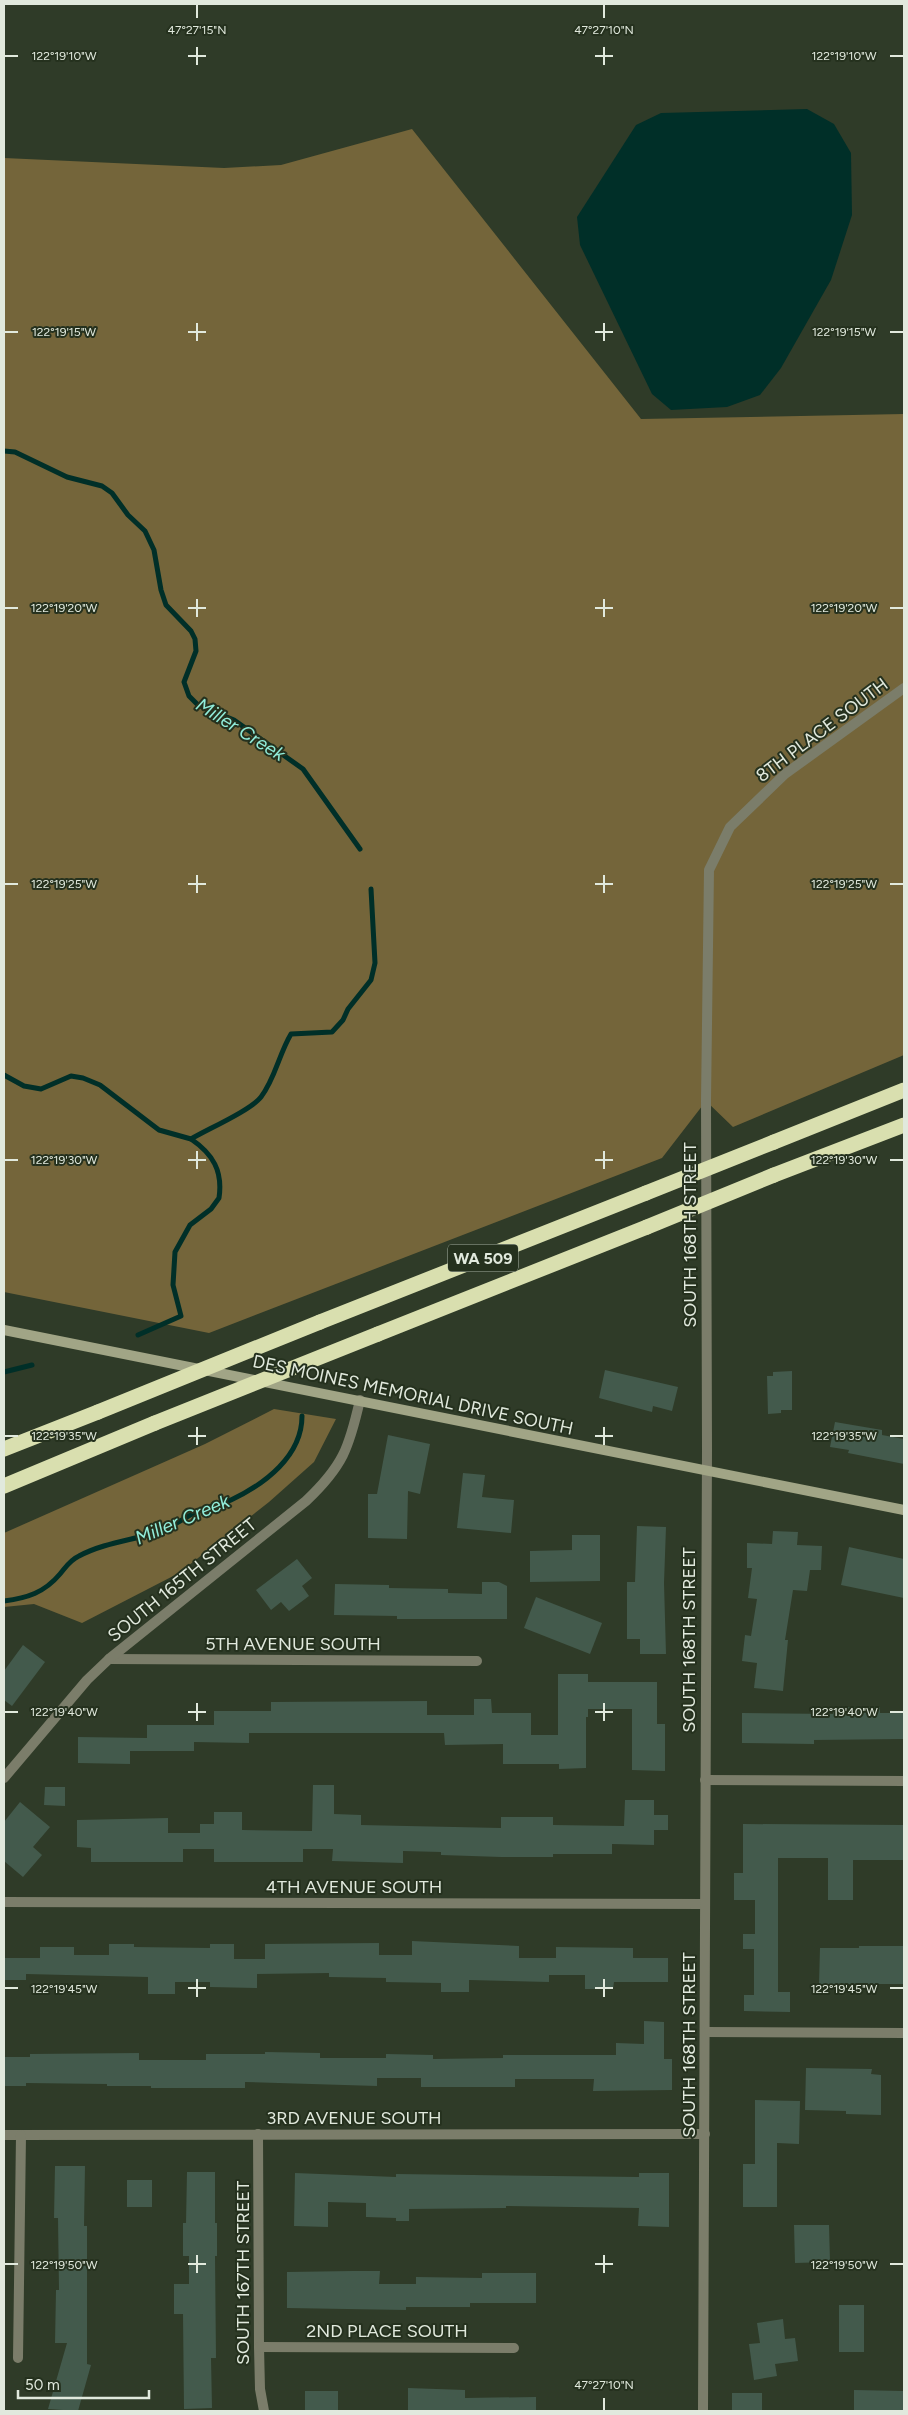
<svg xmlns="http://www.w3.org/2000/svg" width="908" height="2415" viewBox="0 0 908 2415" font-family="Figtree,sans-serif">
	<rect width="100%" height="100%" fill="#2f3b28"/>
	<!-- forest -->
	<g fill="#74653a">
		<path d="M 412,129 L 641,419 L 904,414 L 904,1055 L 733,1127 L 706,1101 L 662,1158 L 209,1333 L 4,1292 L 4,158 L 224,168 L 281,165 Z"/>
		<path d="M 274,1409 L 336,1419 L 314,1462 L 269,1502 L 179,1573 L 82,1623 L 34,1604 L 4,1607 L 4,1533 L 205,1444 Z"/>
	</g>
	<!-- water -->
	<path fill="#002f28" d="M 807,109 L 834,124 L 851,153 L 852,215 L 831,280 L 781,368 L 760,395 L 727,407 L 671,410 L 652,394 L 580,245 L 577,217 L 636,125 L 661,113 Z"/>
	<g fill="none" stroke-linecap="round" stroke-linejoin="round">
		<!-- stream -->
		<g stroke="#002f28" stroke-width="5">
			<path d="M 4,451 L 15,452 L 67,477 L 102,486 L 112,493 L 128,515 L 145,531 L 154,550 L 161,590 L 166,605 L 191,631 L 195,639 L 196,651 L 184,682 L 189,696 L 198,705 L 234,720 L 303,769 L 360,849"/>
			<path d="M 4,1075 L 24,1086 L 41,1089 L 71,1076 L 83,1078 L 100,1085 L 159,1130 L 191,1139"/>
			<path d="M 138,1335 L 181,1316 L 173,1285 L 175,1252 L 190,1225 L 211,1209 L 219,1198 C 223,1171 213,1154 191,1139 C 208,1129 251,1110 261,1097 C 275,1079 279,1054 291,1034 L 332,1032 L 343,1020 L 348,1009 L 371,980 L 375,963 L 371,889"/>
			<path d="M 4,1372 L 32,1365"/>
			<path d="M 4,1601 C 27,1598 44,1593 60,1574 C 66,1567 70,1560 79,1556 C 103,1543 133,1540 158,1532 C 173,1527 185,1517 198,1511 C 209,1506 220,1505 231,1500 C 265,1484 302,1456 302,1416"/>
		</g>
	</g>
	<!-- building -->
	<g fill="#435a4c">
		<path d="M 605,1370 L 678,1387 L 672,1411 L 653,1406 L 652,1412 L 599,1398 Z"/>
		<path d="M 792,1371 L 792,1410 L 781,1410 L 781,1413 L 768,1414 L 767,1376 L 773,1376 L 773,1372 Z"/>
		<path d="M 835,1422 L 882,1430 L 882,1435 L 904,1439 L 904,1464 L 848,1453 L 849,1450 L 830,1447 Z"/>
		<path d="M 388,1435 L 430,1444 L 420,1494 L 408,1491 L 407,1539 L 368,1538 L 368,1494 L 377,1494 Z"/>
		<path d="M 463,1473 L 485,1475 L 482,1497 L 514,1500 L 511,1533 L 457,1528 Z"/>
		<path d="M 637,1526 L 666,1527 L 664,1583 L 666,1654 L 640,1654 L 640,1639 L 627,1639 L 627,1582 L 635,1582 Z"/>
		<path d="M 773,1531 L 798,1532 L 797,1545 L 822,1546 L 821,1570 L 810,1570 L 807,1591 L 793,1590 L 785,1640 L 788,1640 L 783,1691 L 754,1688 L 757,1663 L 742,1661 L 745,1635 L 751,1636 L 757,1599 L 748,1598 L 752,1568 L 747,1568 L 747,1543 L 772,1544 Z"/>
		<path d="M 572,1535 L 600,1535 L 600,1581 L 530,1582 L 530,1551 L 572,1550 Z"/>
		<path d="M 849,1547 L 904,1559 L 904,1598 L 841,1585 Z"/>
		<path d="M 297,1559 L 312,1578 L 302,1586 L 309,1596 L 289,1611 L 281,1602 L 271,1610 L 256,1590 Z"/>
		<path d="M 482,1582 L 499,1582 L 507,1586 L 507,1619 L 397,1619 L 397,1616 L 334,1615 L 335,1584 L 389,1585 L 389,1588 L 448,1589 L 448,1593 L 482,1594 Z"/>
		<path d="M 536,1597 L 602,1623 L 590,1654 L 524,1628 Z"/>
		<path d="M 23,1645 L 45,1662 L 12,1706 L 4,1700 L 4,1671 Z"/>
		<path d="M 558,1674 L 588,1674 L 588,1682 L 657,1682 L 657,1724 L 665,1724 L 665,1771 L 632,1770 L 632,1709 L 588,1709 L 588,1717 L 586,1717 L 586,1768 L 559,1769 L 559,1764 L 503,1764 L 503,1744 L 445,1745 L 444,1733 L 249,1733 L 249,1743 L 194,1742 L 194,1751 L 130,1751 L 130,1764 L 78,1763 L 78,1737 L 147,1738 L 147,1725 L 214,1725 L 214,1711 L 271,1711 L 271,1702 L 427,1701 L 427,1715 L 474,1715 L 474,1699 L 491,1699 L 492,1713 L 531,1713 L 531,1735 L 558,1735 Z"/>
		<path d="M 833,1707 L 880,1707 L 880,1713 L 904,1713 L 904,1739 L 814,1740 L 814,1744 L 742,1743 L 742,1713 L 833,1714 Z"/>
		<path d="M 313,1785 L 334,1785 L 334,1814 L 361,1815 L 361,1825 L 501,1828 L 501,1817 L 553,1817 L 553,1825 L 624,1826 L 625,1800 L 654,1800 L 654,1815 L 668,1815 L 668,1830 L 654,1830 L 654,1845 L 612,1844 L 612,1854 L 553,1854 L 553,1857 L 501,1857 L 441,1855 L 441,1852 L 403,1851 L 403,1863 L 332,1861 L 333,1849 L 303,1849 L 303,1862 L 214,1862 L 214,1849 L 183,1849 L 183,1862 L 91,1862 L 91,1848 L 77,1847 L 77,1820 L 168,1818 L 168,1833 L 200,1833 L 200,1824 L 214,1824 L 214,1812 L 242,1812 L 242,1830 L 312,1831 Z"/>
		<path d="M 45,1787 L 65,1787 L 65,1806 L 44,1805 Z"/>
		<path d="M 20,1802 L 50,1827 L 33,1847 L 42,1855 L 23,1877 L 4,1861 L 4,1822 Z"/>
		<path d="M 743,1824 L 904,1825 L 904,1860 L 853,1860 L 853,1900 L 828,1900 L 828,1858 L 778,1858 L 778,1992 L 790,1992 L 790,2012 L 744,2011 L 744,1995 L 754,1995 L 754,1949 L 743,1949 L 743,1934 L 755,1934 L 755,1900 L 734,1900 L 734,1873 L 743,1873 Z"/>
		<path d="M 412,1941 L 519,1946 L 519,1958 L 556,1958 L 556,1947 L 633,1948 L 633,1958 L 668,1958 L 668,1982 L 614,1982 L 613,1989 L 585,1989 L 585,1975 L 549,1975 L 549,1982 L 469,1980 L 469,1992 L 441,1992 L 441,1983 L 386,1982 L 386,1978 L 329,1977 L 329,1973 L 257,1974 L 257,1988 L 210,1987 L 210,1982 L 175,1982 L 175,1994 L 148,1994 L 148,1977 L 26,1974 L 26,1980 L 4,1980 L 4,1958 L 40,1958 L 40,1947 L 74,1947 L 74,1955 L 109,1955 L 109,1944 L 134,1944 L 134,1947 L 210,1948 L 210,1944 L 234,1944 L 234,1959 L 265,1959 L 265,1944 L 379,1943 L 379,1955 L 412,1955 Z"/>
		<path d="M 859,1946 L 904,1946 L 904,1984 L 819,1984 L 820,1948 L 859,1948 Z"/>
		<path d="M 644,2021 L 664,2022 L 664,2059 L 672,2059 L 672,2090 L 593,2091 L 594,2079 L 515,2079 L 515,2087 L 421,2087 L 421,2078 L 377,2078 L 377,2086 L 245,2082 L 245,2088 L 151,2088 L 151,2086 L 107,2086 L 107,2084 L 26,2083 L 26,2086 L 4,2086 L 4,2057 L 30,2057 L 30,2054 L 139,2053 L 139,2060 L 206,2060 L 206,2054 L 265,2054 L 265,2052 L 320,2053 L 320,2058 L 386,2058 L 386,2054 L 433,2055 L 433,2059 L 503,2058 L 503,2055 L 616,2055 L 616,2043 L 644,2044 Z"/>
		<path d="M 806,2068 L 872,2069 L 871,2074 L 881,2075 L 881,2115 L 846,2114 L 846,2111 L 805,2110 Z"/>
		<path d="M 755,2100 L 800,2101 L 799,2144 L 777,2143 L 777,2207 L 743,2207 L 743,2164 L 755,2164 Z"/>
		<path d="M 55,2166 L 85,2166 L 84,2226 L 87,2226 L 87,2364 L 91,2365 L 78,2411 L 48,2409 L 67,2343 L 55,2343 L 56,2290 L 59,2290 L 58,2218 L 54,2218 Z"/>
		<path d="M 187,2172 L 215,2172 L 215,2223 L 217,2223 L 217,2256 L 215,2256 L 216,2358 L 211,2358 L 212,2408 L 184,2409 L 183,2314 L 174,2314 L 174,2284 L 189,2284 L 189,2256 L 183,2256 L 183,2223 L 186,2223 Z"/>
		<path d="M 295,2173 L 396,2177 L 396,2174 L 639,2177 L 639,2173 L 669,2173 L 669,2227 L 638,2226 L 639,2208 L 506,2206 L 506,2208 L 409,2209 L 409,2221 L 396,2221 L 396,2218 L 366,2217 L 366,2203 L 328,2202 L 328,2227 L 294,2226 Z"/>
		<rect x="127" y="2180" width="25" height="27"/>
		<path d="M 794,2225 L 829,2225 L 830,2262 L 795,2263 Z"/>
		<path d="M 352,2271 L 380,2271 L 379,2284 L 416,2284 L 416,2277 L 482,2278 L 482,2273 L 536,2273 L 536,2303 L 470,2303 L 470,2307 L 406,2307 L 406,2310 L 287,2308 L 287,2272 Z"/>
		<rect x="839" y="2305" width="25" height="47"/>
		<path d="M 783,2319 L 785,2339 L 795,2338 L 798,2361 L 775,2364 L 777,2376 L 754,2380 L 749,2344 L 760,2343 L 757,2323 Z"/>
		<path d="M 408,2388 L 465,2390 L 465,2398 L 536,2397 L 536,2411 L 408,2411 Z"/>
		<path d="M 854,2390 L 904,2391 L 904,2411 L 854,2411 Z"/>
		<rect x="305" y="2391" width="33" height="20"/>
		<rect x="732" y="2393" width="30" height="18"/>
	</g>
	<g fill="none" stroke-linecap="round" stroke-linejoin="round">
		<!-- street -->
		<g stroke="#7b7d6a" stroke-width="10">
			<path d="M 109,1659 L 477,1661"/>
			<path d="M 4,1778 L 87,1680 L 109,1659 L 306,1501 C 343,1466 349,1448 360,1400"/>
			<path d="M 705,1780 L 904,1781"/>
			<path d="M 4,1902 L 705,1904"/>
			<path d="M 705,2032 L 904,2033"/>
			<path d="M 258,2134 L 259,2347 L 260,2389 L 264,2411"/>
			<path d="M 4,2135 L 705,2134"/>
			<path d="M 259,2347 L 514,2348"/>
			<path d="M 18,2358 L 21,2135"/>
			<path d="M 703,2411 L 707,1450 L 706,1101 L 709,870 L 730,827 L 785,774 L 904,688"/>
		</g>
		<!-- secondary -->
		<path stroke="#a1a586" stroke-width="10" d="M 4,1330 L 904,1510"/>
		<!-- highway -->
		<g stroke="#d9dfaf" stroke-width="15">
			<path d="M 774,1142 L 904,1090"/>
			<path d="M 774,1175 L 904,1125"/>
			<path d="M 320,1322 L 646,1193"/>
			<path d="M 378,1334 L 647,1227"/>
			<path d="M 4,1449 L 98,1412"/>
			<path d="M 4,1486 L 155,1423"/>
		</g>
		<!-- highway-bridge -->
		<g stroke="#d9dfaf" stroke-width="15">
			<path d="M 646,1193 L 774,1142"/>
			<path d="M 647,1227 L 774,1175"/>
			<path d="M 98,1412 L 320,1322"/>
			<path d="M 155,1423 L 378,1334"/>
		</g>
	</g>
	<!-- ticks -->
	<path fill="none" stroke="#e1e9dd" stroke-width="2" d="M 197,5 L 197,18M 604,5 L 604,18M 197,47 L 197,65M 604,47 L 604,65M 5,56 L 18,56M 188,56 L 206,56M 595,56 L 613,56M 890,56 L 903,56M 197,323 L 197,341M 604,323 L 604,341M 5,332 L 18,332M 188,332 L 206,332M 595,332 L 613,332M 890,332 L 903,332M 197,599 L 197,617M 604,599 L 604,617M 5,608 L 18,608M 188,608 L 206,608M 595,608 L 613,608M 890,608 L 903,608M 197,875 L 197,893M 604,875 L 604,893M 5,884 L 18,884M 188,884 L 206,884M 595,884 L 613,884M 890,884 L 903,884M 197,1151 L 197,1169M 604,1151 L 604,1169M 5,1160 L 18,1160M 188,1160 L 206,1160M 595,1160 L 613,1160M 890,1160 L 903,1160M 197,1427 L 197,1445M 604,1427 L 604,1445M 5,1436 L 18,1436M 188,1436 L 206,1436M 595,1436 L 613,1436M 890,1436 L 903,1436M 197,1703 L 197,1721M 604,1703 L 604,1721M 5,1712 L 18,1712M 188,1712 L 206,1712M 595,1712 L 613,1712M 890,1712 L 903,1712M 197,1979 L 197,1997M 604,1979 L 604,1997M 5,1988 L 18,1988M 188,1988 L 206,1988M 595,1988 L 613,1988M 890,1988 L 903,1988M 197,2255 L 197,2273M 604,2255 L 604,2273M 5,2264 L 18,2264M 188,2264 L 206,2264M 595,2264 L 613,2264M 890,2264 L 903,2264M 604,2398 L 604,2410"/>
	<g text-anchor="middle" stroke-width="4" stroke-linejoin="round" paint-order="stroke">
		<!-- shield labels -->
		<rect fill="#25311e" stroke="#a9b2a4" stroke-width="1" x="448" y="1244.5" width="70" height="27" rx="4"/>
		<g font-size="16" font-weight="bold" fill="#e1e9dd">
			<text x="483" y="1264">WA 509</text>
		</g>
		<!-- street labels -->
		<g font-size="18" fill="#e1e9dd" stroke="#25311e">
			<text transform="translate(822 730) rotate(-37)" y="6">8TH PLACE SOUTH</text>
			<text transform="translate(690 1235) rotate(-90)" y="6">SOUTH 168TH STREET</text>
			<text transform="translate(413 1395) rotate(12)" y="6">DES MOINES MEMORIAL DRIVE SOUTH</text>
			<text transform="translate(182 1580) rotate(-39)" y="6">SOUTH 165TH STREET</text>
			<text transform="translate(689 1640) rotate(-90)" y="6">SOUTH 168TH STREET</text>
			<text x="293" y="1650">5TH AVENUE SOUTH</text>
			<text x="354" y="1893">4TH AVENUE SOUTH</text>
			<text transform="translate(689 2045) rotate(-90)" y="6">SOUTH 168TH STREET</text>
			<text x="354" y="2124">3RD AVENUE SOUTH</text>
			<text transform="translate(243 2273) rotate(-90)" y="6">SOUTH 167TH STREET</text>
			<text x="387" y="2337">2ND PLACE SOUTH</text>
		</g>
		<!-- water labels -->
		<g font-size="19" font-style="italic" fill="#91edda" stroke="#25311e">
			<text transform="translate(241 729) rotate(32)" y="7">Miller Creek</text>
			<text transform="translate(182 1519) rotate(-23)" y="7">Miller Creek</text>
		</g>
	</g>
	<g font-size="12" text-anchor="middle" fill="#e1e9dd" stroke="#25311e" stroke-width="4" stroke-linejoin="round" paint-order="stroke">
		<text x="197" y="34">47°27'15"N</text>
		<text x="604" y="34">47°27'10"N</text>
		<text x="844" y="60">122°19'10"W</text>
		<text x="64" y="60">122°19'10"W</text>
		<text x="844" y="336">122°19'15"W</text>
		<text x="64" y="336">122°19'15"W</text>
		<text x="844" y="612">122°19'20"W</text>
		<text x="64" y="612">122°19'20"W</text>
		<text x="64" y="888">122°19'25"W</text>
		<text x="844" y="888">122°19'25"W</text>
		<text x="844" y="1164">122°19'30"W</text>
		<text x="64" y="1164">122°19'30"W</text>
		<text x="64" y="1440">122°19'35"W</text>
		<text x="844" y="1440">122°19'35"W</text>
		<text x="844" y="1716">122°19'40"W</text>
		<text x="64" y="1716">122°19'40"W</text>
		<text x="64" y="1993">122°19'45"W</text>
		<text x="844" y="1993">122°19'45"W</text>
		<text x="64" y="2269">122°19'50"W</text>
		<text x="844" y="2269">122°19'50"W</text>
		<text x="604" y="2389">47°27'10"N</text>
	</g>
	<!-- border -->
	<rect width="908" height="2415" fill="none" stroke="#e1e9dd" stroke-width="10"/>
	<!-- scale -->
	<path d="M18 2390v8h131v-8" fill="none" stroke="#e1e9dd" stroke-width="2.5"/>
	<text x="25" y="2390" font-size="15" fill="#e1e9dd" stroke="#25311e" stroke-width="4" paint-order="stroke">50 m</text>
</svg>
